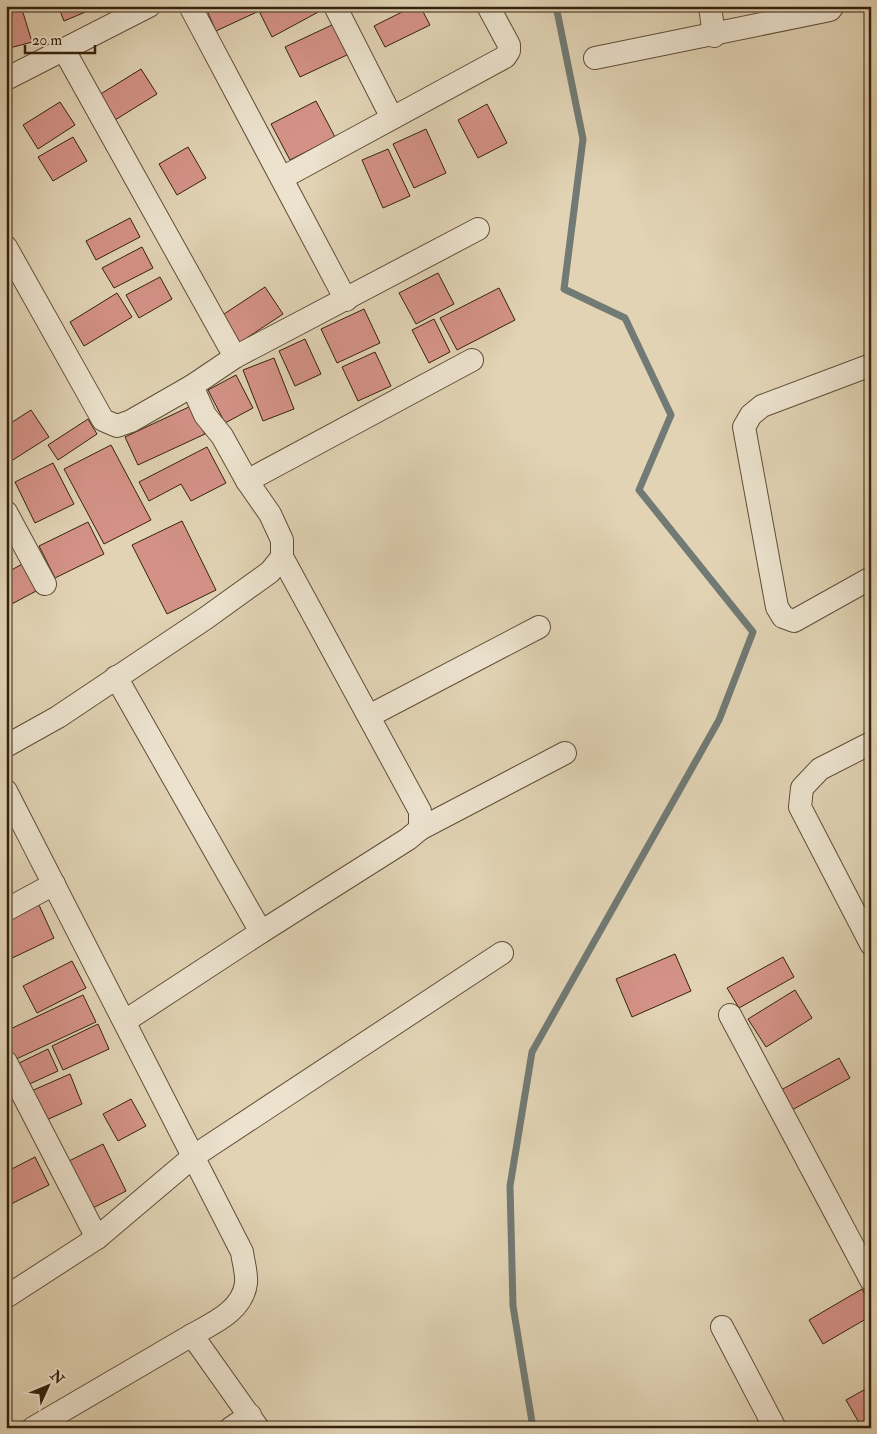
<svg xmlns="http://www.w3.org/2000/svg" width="877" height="1434" viewBox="0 0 877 1434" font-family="'IM FELL Double Pica',serif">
	<rect width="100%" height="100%" fill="#e1d3b4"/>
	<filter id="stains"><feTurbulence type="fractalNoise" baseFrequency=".004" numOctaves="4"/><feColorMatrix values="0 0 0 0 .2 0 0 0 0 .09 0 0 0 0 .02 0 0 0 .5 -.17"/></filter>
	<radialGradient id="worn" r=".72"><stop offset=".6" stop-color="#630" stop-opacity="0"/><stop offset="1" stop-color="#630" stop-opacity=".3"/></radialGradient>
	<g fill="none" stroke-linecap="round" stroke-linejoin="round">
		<!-- stream -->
		<path stroke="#717a74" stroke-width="7" d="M 533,1428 L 513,1306 L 510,1186 L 532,1052 L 719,720 L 753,632 L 639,490 L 671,415 L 625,318 L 564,289 L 583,139 L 556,6"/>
	</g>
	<!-- building -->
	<g fill="#d49287" stroke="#35210e">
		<path d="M 6,6 L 21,6 L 32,42 L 6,49 Z"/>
		<path d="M 58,6 L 94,6 L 95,8 L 64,21 Z"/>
		<path d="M 205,6 L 257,6 L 259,11 L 216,31 Z"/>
		<path d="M 273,6 L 320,6 L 322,10 L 272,37 L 260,13 Z"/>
		<path d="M 414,6 L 420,6 L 430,25 L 385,47 L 374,26 Z"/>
		<path d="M 871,23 L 871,65 L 866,24 Z"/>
		<path d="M 334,24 L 349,54 L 300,77 L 285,47 Z"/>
		<path d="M 141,69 L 157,94 L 115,120 L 99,95 Z"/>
		<path d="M 316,101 L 335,137 L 290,160 L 271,124 Z"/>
		<path d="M 60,102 L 75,125 L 38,149 L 23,125 Z"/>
		<path d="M 487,104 L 507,143 L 478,158 L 458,120 Z"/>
		<path d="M 426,129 L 446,173 L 414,188 L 393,144 Z"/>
		<path d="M 73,137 L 87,161 L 53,181 L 38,157 Z"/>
		<path d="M 188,147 L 206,178 L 177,195 L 159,164 Z"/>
		<path d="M 388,149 L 410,196 L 383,208 L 362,160 Z"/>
		<path d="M 130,218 L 140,237 L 96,260 L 86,241 Z"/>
		<path d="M 142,247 L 153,268 L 114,288 L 102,268 Z"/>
		<path d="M 438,273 L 454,304 L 416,324 L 399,293 Z"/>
		<path d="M 160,277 L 172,299 L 139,318 L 126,295 Z"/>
		<path d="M 265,287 L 283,314 L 239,343 L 221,316 Z"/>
		<path d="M 499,288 L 515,320 L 457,350 L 440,318 Z"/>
		<path d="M 117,293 L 132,317 L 84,346 L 70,322 Z"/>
		<path d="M 364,309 L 380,343 L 337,363 L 321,329 Z"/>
		<path d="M 434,319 L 450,352 L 429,363 L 412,330 Z"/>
		<path d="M 305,339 L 321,374 L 295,386 L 279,351 Z"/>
		<path d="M 375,352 L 391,386 L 358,401 L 342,367 Z"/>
		<path d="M 274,358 L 294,409 L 263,421 L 243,370 Z"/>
		<path d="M 236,375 L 253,408 L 225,423 L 208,390 Z"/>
		<path d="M 191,406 L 205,434 L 138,465 L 125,437 Z"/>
		<path d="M 31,410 L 49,437 L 8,463 L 6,426 Z"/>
		<path d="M 88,419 L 97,434 L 58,460 L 48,445 Z"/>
		<path d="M 111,445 L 151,520 L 104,544 L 64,469 Z"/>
		<path d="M 207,447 L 226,483 L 191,501 L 181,484 L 149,501 L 139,482 Z"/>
		<path d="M 53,463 L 74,504 L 35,523 L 15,482 Z"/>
		<path d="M 182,521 L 216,590 L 167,614 L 132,545 Z"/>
		<path d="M 88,522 L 104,554 L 55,578 L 39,546 Z"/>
		<path d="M 24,563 L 38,590 L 6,607 L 6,573 Z"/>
		<path d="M 39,905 L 54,938 L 6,961 L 6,920 Z"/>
		<path d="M 675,954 L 691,991 L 632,1017 L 616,979 Z"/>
		<path d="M 783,957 L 794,977 L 739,1008 L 727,988 Z"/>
		<path d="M 72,961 L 86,988 L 37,1013 L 23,986 Z"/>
		<path d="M 795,990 L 812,1018 L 766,1047 L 748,1019 Z"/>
		<path d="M 83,995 L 96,1022 L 12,1061 L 6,1050 L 6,1031 Z"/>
		<path d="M 98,1024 L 109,1049 L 63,1070 L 52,1046 Z"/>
		<path d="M 48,1049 L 58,1071 L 25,1086 L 15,1065 Z"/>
		<path d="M 839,1058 L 850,1078 L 792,1110 L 781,1090 Z"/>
		<path d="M 70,1074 L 82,1104 L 42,1122 L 29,1092 Z"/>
		<path d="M 131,1099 L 146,1126 L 118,1141 L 103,1114 Z"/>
		<path d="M 103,1144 L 126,1191 L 87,1211 L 63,1164 Z"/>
		<path d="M 35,1157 L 49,1185 L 9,1205 L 6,1200 L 6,1172 Z"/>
		<path d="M 862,1289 L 871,1304 L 871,1316 L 823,1344 L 809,1320 Z"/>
		<path d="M 871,1386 L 871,1428 L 862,1428 L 846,1400 Z"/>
	</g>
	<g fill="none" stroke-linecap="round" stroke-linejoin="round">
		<defs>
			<g id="minor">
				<path d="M 190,6 L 346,300"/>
				<path d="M 335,6 L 392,118"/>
				<path d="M 710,6 L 714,36"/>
				<path d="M 64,50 L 235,357"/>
				<path d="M 595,58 L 830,10 L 833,6"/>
				<path d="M 6,79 L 149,6"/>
				<path d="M 282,178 L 505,57 L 509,51 L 509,45 L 488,6"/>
				<path d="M 6,247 L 103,420 L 117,426 L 131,421 L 192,386"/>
				<path d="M 871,365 L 762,406 L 751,415 L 744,427 L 777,607 L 783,617 L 794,621 L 871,578"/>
				<path d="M 247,481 L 472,360"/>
				<path d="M 6,512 L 45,584"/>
				<path d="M 116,677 L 261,932 L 125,1021"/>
				<path d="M 369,716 L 539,627"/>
				<path d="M 871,743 L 820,769 L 802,788 L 800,807 L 871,944"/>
				<path d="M 6,746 L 58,717 L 206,618 L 270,572 L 282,557 L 282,540 L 270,514 L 247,481 L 222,436 L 205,415 L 192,386 L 235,357 L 478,229"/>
				<path d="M 6,791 L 242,1252 C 243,1261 247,1273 246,1283 C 243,1310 214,1323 192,1335 L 258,1428"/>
				<path d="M 420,829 L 565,753"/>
				<path d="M 6,910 L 54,884"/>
				<path d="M 261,932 L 408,839 L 420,829 L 420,811 L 282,557"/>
				<path d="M 730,1015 L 871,1280"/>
				<path d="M 6,1062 L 97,1238"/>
				<path d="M 6,1297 L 97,1238 L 194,1156 L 502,953"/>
				<path d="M 722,1327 L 775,1428"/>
				<path d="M 33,1428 L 192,1335"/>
				<path d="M 231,1428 L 250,1415"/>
			</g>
		</defs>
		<!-- minor casing -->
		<use href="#minor" stroke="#604e38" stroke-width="24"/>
		<!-- minor -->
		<use href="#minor" stroke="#ece2ce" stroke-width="22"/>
	</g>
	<!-- margin -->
	<rect width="877" height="1434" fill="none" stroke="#e1d3b4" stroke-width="25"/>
	<rect x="8" y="8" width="862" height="1419" fill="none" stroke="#35210e" stroke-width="2.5"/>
	<rect x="12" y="12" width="852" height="1409" fill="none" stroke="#35210e"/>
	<!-- north arrow -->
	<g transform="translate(48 1386) rotate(46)" stroke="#ece2ce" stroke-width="4" paint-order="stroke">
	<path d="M0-4L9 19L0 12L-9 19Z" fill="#35210e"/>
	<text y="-8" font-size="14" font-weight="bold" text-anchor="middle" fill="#35210e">N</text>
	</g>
	<!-- scale -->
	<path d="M25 45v8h70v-8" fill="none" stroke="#35210e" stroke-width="2.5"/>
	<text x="32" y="45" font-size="15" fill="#35210e" stroke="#ece2ce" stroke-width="4" paint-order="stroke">20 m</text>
	<rect width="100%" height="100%" filter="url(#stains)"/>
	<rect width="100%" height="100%" fill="url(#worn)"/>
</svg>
